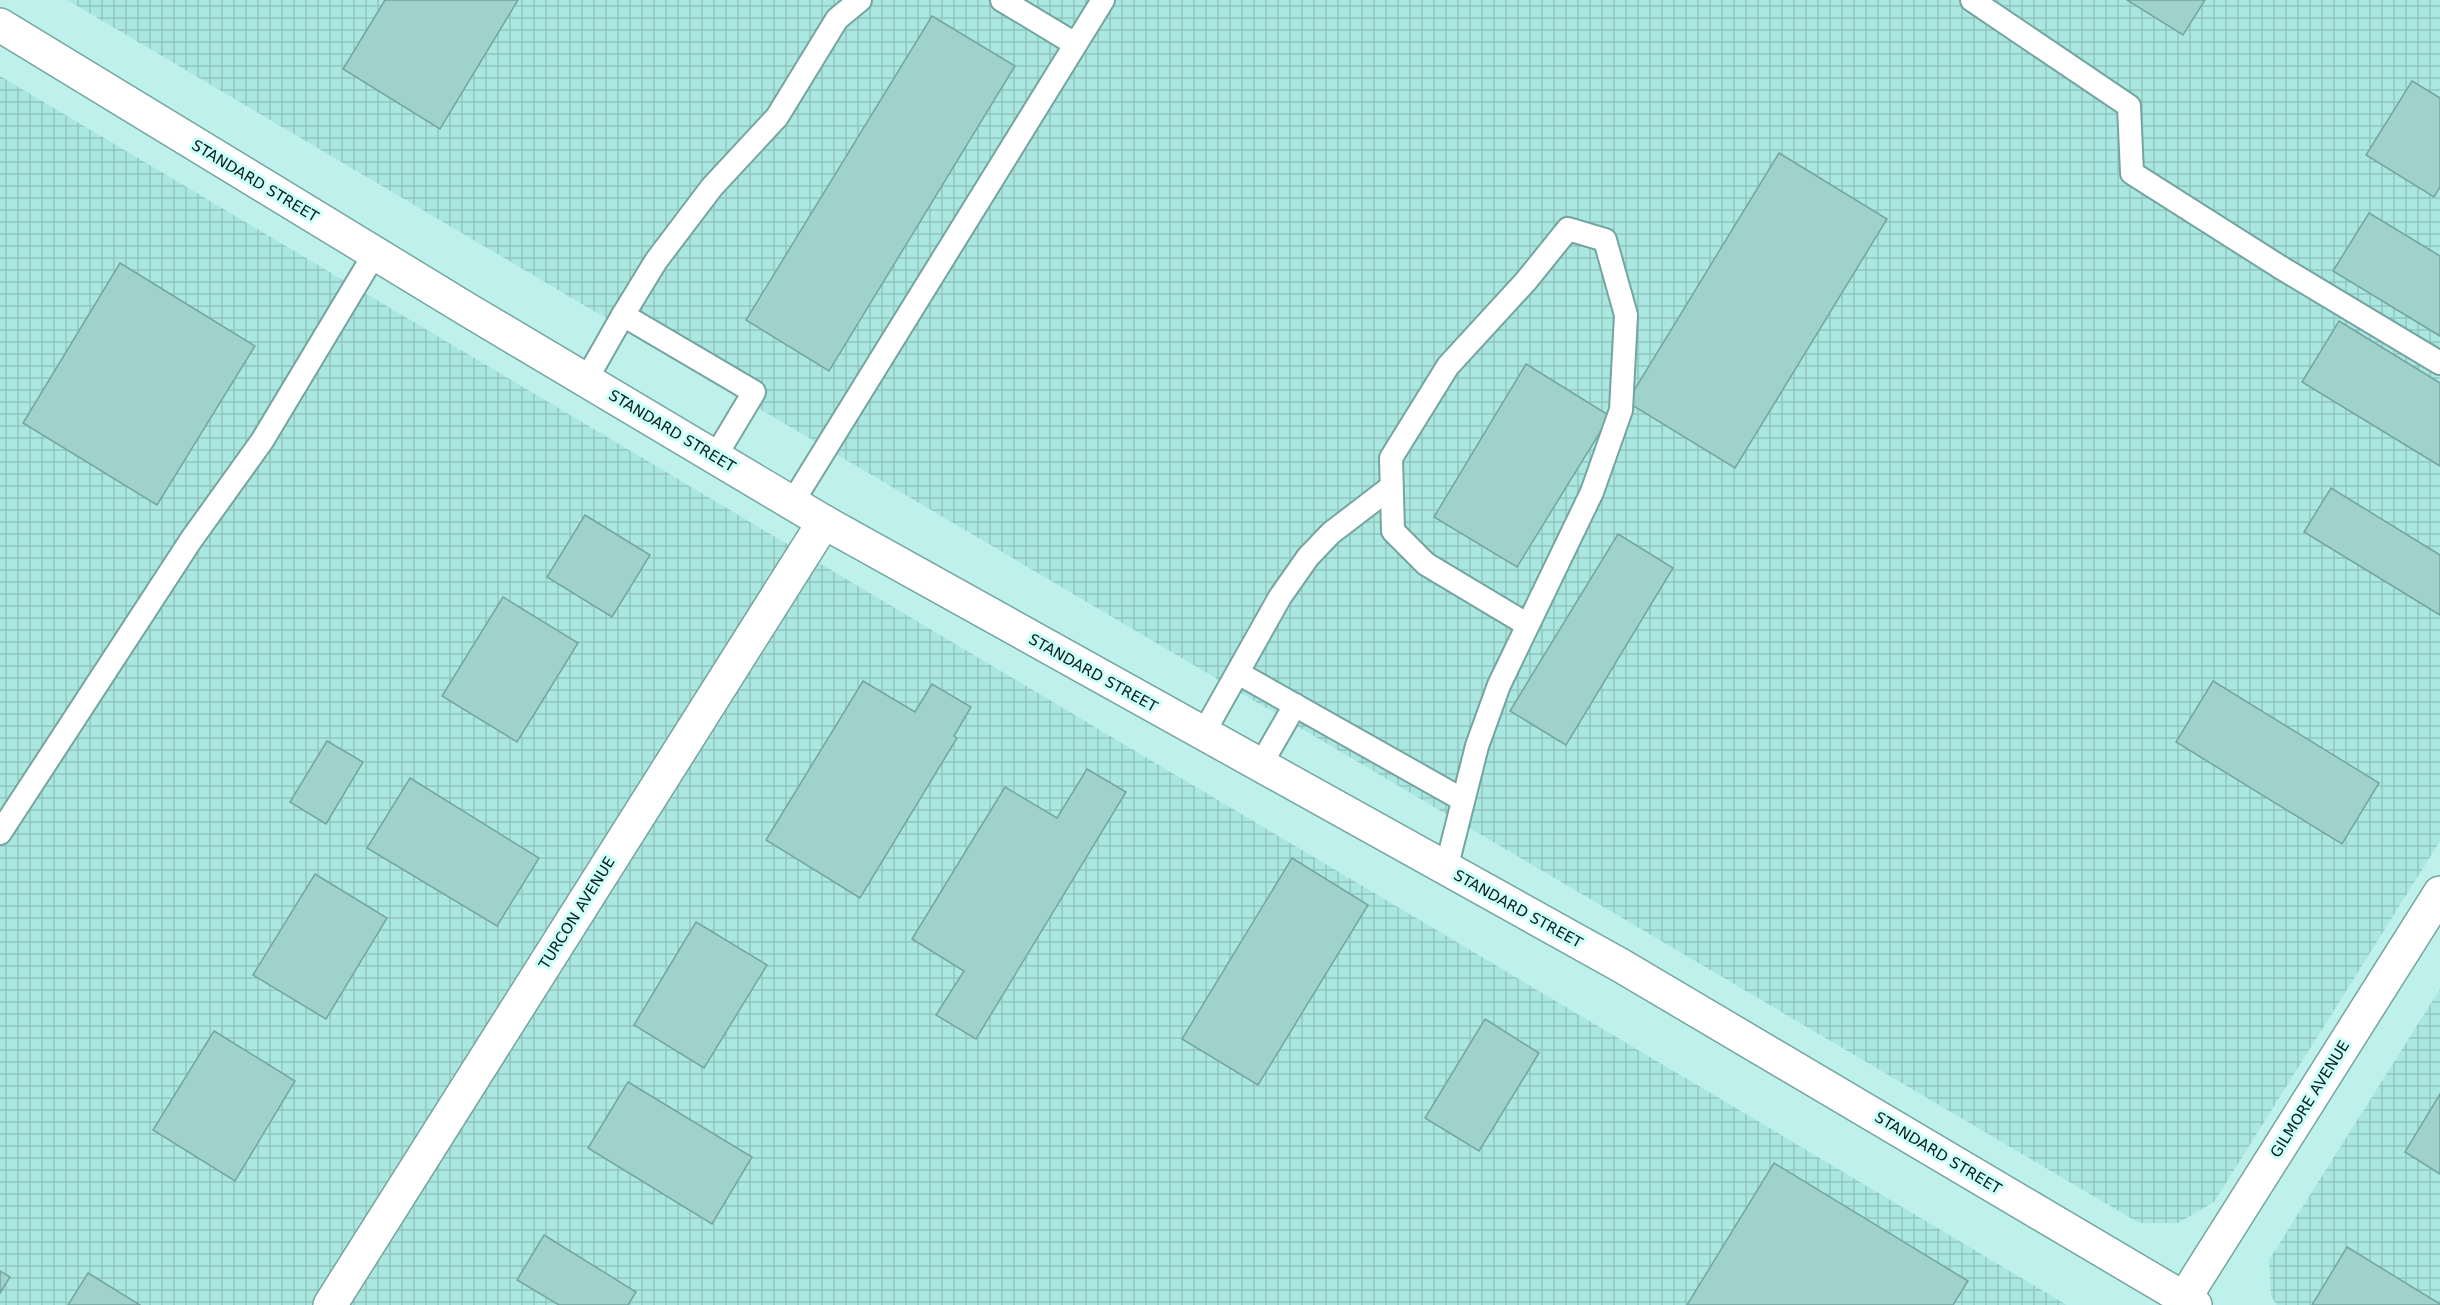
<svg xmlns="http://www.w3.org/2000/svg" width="2440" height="1305" viewBox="0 0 2440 1305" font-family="'DejaVu Sans',sans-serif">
	<defs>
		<pattern id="industrial-grid" width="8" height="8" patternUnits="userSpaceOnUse" patternTransform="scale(1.5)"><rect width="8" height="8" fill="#aae7e1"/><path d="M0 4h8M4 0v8" fill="none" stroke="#91c6c0"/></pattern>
	</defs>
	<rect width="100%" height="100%" fill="#bef1ec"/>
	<!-- industrial -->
	<g fill="url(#industrial-grid)">
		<path d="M 67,0 L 2440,0 L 2440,841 L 2214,1202 L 2178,1223 L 2139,1223 Z"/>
		<path d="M 0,76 L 2067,1305 L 0,1305 Z"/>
		<path d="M 2440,989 L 2440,1305 L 2277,1305 L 2271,1296 L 2269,1260 Z"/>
	</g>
	<!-- building -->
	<g fill="#a0d2cc" stroke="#75a5a0" stroke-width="1.5">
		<path d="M 385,0 L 518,0 L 440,129 L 343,69 Z"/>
		<path d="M 2127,0 L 2205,0 L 2183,35 Z"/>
		<path d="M 932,16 L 1015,66 L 829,371 L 746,320 Z"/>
		<path d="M 2412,81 L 2440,98 L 2440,187 L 2434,197 L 2366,155 Z"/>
		<path d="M 1779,153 L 1887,219 L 1735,468 L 1627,402 Z"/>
		<path d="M 2369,213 L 2440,256 L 2440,336 L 2333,271 Z"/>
		<path d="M 120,263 L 255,346 L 157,505 L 23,423 Z"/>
		<path d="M 2339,321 L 2440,383 L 2440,466 L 2302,382 Z"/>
		<path d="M 1526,364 L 1610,416 L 1517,567 L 1434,517 Z"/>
		<path d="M 2331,488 L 2440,555 L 2440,615 L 2304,532 Z"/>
		<path d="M 585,515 L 650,555 L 612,617 L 547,577 Z"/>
		<path d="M 1618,534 L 1673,568 L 1566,745 L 1510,711 Z"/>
		<path d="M 503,597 L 578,643 L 517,742 L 442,696 Z"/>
		<path d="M 863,681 L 915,712 L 932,684 L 971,707 L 954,736 L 957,738 L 860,898 L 766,840 Z"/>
		<path d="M 2213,681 L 2379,783 L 2342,844 L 2176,742 Z"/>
		<path d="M 327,741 L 363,762 L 326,824 L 290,802 Z"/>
		<path d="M 1087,769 L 1126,792 L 976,1039 L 936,1015 L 964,971 L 912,939 L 1005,787 L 1057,818 Z"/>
		<path d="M 410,778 L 539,858 L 497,926 L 367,848 Z"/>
		<path d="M 1292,858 L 1368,905 L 1258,1085 L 1182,1039 Z"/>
		<path d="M 315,874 L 387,918 L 326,1019 L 253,975 Z"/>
		<path d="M 696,922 L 767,965 L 704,1068 L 634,1025 Z"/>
		<path d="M 1485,1019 L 1539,1053 L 1479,1151 L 1425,1118 Z"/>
		<path d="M 214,1031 L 295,1081 L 235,1181 L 153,1130 Z"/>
		<path d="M 628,1082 L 752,1157 L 712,1224 L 588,1148 Z"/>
		<path d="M 2440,1094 L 2440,1174 L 2405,1152 Z"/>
		<path d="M 1774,1163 L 1968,1281 L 1953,1305 L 1687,1305 Z"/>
		<path d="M 544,1235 L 636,1292 L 628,1305 L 559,1305 L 517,1280 Z"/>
		<path d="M 2347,1247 L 2440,1304 L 2440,1305 L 2312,1305 Z"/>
		<path d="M 0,1271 L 10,1277 L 0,1293 Z"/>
		<path d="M 88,1273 L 140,1305 L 68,1305 Z"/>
	</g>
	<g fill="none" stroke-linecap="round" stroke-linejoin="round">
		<defs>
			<g id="lane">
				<path d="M 1002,0 L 1075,44"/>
				<path d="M 1972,0 L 2129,106 L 2132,173 L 2280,267 L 2440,363"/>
				<path d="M 586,380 L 623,315"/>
				<path d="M 715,457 L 754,392 L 623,315 L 656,261 L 712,187 L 777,117 L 837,19 L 860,0"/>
				<path d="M 792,503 L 1103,0"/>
				<path d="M 1238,673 L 1463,800"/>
				<path d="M 1203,734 L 1280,597 L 1308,557 L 1331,533 L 1391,487"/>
				<path d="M 1260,766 L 1295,705"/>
				<path d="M 0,833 L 191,540 L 262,441 L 375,253"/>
				<path d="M 1446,869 L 1477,746 L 1499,685 L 1592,492 L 1621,410 L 1626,315 L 1605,240 L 1568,229 L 1526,281 L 1448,366 L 1391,458 L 1393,531 L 1426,564 L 1528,625"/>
			</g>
			<g id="street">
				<path d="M 0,25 L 468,310 L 824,522 L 1620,965 L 2195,1305"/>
				<path d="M 330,1305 L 824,522"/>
				<path d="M 2180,1305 L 2440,893"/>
			</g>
		</defs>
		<!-- lane casing -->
		<use href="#lane" stroke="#75a5a1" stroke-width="26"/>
		<!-- street casing -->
		<use href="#street" stroke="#75a5a1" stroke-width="36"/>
		<!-- lane -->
		<use href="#lane" stroke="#fff" stroke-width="22"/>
		<!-- street -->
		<use href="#street" stroke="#fff" stroke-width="33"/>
	</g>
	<g text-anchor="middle" stroke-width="6" stroke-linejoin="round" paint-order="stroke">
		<!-- street labels -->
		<g font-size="15" fill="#0a1e1c" stroke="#cbfff9">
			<text transform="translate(255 181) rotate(31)" y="5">STANDARD STREET</text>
			<text transform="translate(672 431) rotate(31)" y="5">STANDARD STREET</text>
			<text transform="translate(1093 673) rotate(29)" y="5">STANDARD STREET</text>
			<text transform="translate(1518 909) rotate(29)" y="5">STANDARD STREET</text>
			<text transform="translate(577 913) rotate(-58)" y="5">TURCON AVENUE</text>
			<text transform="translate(2310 1099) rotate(-58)" y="5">GILMORE AVENUE</text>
			<text transform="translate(1938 1153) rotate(31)" y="5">STANDARD STREET</text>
		</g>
	</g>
</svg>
